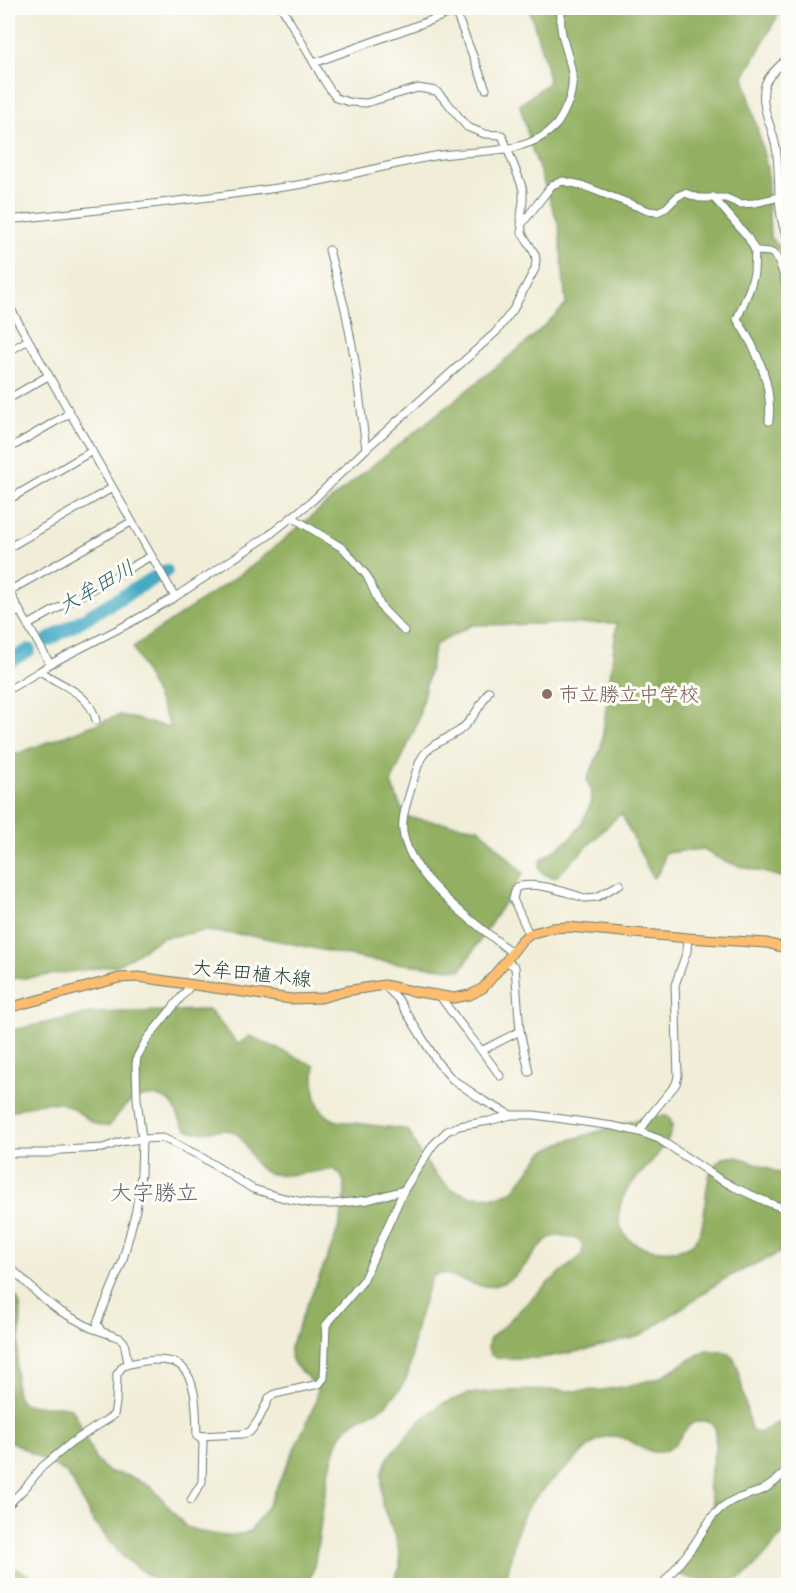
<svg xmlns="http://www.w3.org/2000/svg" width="796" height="1593" viewBox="0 0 796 1593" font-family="Delius,'Klee One',sans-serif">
	<rect width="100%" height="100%" fill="#fdfcf7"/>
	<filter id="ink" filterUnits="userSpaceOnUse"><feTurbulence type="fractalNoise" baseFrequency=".0167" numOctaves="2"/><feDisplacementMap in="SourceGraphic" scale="12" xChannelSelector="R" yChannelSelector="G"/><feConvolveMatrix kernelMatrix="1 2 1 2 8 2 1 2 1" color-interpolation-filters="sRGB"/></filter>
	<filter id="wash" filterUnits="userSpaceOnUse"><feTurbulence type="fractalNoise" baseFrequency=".008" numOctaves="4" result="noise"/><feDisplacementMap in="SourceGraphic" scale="24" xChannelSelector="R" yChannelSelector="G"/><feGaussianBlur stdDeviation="1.35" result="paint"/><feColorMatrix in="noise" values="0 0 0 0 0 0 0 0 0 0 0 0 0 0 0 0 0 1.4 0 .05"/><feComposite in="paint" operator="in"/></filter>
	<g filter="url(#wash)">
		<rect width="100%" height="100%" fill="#f1edd8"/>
		<!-- forest -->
		<g fill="#93b062" stroke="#59764b" stroke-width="1.5">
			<path d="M 529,8 L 782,8 L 744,77 L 767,167 L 770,237 L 788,256 L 788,879 C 761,870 726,867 703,849 L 664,853 C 663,864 662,871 653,878 L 621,813 L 556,877 C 545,876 536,872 541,860 L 571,838 L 581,825 L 592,801 L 591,790 L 587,780 L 601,748 L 617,623 L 472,625 L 435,645 L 417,724 L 391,783 L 405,817 L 479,828 L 523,873 L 461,970 L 369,960 L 256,936 L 204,931 L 161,938 L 118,965 L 35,977 L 8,979 L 8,757 L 120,715 L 171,728 L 133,647 L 252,566 L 368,469 L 525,344 L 566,305 L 559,226 L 531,146 L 520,105 L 549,82 L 546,65 Z"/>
			<path d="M 209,1010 L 238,1044 L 250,1036 L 315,1066 C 312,1088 314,1113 337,1121 L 404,1129 L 410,1133 L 420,1155 L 437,1176 L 451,1189 L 470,1196 L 497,1197 L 512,1192 L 543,1152 L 560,1143 L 649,1116 L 667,1116 C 688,1133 635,1176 627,1190 C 608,1223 624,1248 660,1250 C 668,1251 680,1250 687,1247 C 718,1234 692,1163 728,1157 C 742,1154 773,1172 788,1176 L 788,1249 L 726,1278 L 640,1336 L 585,1350 L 541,1358 L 496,1358 L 490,1354 L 488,1348 L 489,1340 L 548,1283 L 581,1256 C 590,1236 562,1233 549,1238 C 532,1252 522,1277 500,1284 C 492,1287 481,1287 473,1284 C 463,1281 444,1269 434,1276 C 429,1281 427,1290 425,1297 C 422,1308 418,1320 415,1332 C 411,1349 413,1365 405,1381 C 400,1390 393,1398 385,1405 C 366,1420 347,1417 337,1444 C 326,1475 323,1510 318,1542 C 315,1558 315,1572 306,1585 L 161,1585 L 124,1558 L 92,1520 L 72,1481 L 65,1472 L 8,1440 L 8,1292 C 12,1294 16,1295 18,1300 C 28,1320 6,1388 21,1401 C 31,1410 57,1403 71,1408 L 76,1415 L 95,1459 L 103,1467 L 110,1472 L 129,1476 L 151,1486 L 186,1527 L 202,1532 L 225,1536 L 239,1535 L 250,1531 L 255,1524 L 269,1504 L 316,1402 L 317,1388 C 307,1373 288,1367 290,1347 C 297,1332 302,1315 309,1300 C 318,1279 368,1179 332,1169 C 315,1171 279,1180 264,1171 C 250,1164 249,1143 237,1134 C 222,1124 201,1137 187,1129 C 180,1125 178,1112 173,1105 C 163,1093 143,1094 130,1102 C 122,1107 115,1119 109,1126 C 94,1128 84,1115 72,1108 C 53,1096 26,1106 8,1113 L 8,1031 L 91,1013 Z"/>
			<path d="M 706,1350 L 726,1352 L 734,1359 L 738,1368 L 751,1431 L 759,1433 L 788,1417 L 788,1527 C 778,1539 753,1573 740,1578 C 729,1582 713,1582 702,1581 C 695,1580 687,1576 679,1575 L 684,1552 L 713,1505 L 708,1486 L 715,1448 L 716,1430 L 711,1422 C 682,1414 684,1445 664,1451 C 645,1457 631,1435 612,1436 C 608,1436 603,1437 599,1439 C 590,1444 582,1453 575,1460 C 558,1476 538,1491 526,1510 C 515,1529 510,1564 505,1585 L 391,1585 L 400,1568 L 400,1557 L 396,1540 L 382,1504 L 382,1473 L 388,1458 L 421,1420 L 442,1404 L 468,1394 L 500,1391 L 551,1390 L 574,1391 L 602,1390 L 628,1386 L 659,1378 Z"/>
			<path d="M 8,1565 L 50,1585 L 8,1585 Z"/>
		</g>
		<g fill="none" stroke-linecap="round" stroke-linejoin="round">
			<!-- river -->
			<g stroke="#44abc4" stroke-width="14">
				<path d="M 48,640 L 166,571"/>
				<path d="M 8,662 L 29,650"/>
			</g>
		</g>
	</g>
	<g filter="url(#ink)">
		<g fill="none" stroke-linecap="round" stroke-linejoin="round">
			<defs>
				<g id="minor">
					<path d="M 454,8 L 486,89"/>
					<path d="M 788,57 C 782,64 767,76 765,85 C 759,107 773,127 776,148 C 781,174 775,216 788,238"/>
					<path d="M 314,63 L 456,11"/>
					<path d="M 713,197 L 747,236 L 755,250 L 754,273 L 750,288 L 737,319 C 757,350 773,384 769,421"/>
					<path d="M 8,220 C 104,209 201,200 297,185 C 344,178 389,164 435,156 C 474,149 527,157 556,125 C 561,119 564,112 567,105 C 584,66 554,44 562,8"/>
					<path d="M 521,225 L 552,185 L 563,181 L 581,185 L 649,211 L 657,212 L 666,208 L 678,196 L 685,193 L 699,198 L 726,198 L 740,204 L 754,203 L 780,197"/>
					<path d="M 329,250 L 345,309 L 355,361 L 366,449"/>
					<path d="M 755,250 C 759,252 765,251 770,252 C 782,256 786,287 788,298"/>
					<path d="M 8,304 L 175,597"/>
					<path d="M 8,352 L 28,340"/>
					<path d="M 8,399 L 48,376"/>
					<path d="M 8,449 L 65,416 L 69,411"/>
					<path d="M 8,500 L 92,451"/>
					<path d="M 292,517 L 344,549 L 367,576 L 381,607 L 404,631"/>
					<path d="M 8,548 L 112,488"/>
					<path d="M 8,590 L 50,664"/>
					<path d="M 9,591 L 131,522"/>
					<path d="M 8,617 L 19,611"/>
					<path d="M 28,625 L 151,556"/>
					<path d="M 40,671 C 61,686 89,692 96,720"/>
					<path d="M 8,690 L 40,671 L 50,664 L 130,623 L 175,597 L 268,536 L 312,501 L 366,449 L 496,332 L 513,310 L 535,269 L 536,260 L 535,254 L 522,233 L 521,216 L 523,201 L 523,190 L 520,181 L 502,135 L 485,134 L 467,127 L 447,102 L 436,91 L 418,88 L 366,103 L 349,102 L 336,98 L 325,82 L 282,8"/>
					<path d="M 489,691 C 481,704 472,721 459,731 C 447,739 430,744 422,757 C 417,766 413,782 410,792 C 406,806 400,821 404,837 C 415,883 476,923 511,952"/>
					<path d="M 529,934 L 513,899 L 516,887 C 539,881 563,892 585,898 L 597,897 L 620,884"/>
					<path d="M 506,961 L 515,967 L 520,1031 L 529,1072"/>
					<path d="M 384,985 L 398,999 L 438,1063 L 452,1079 L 484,1101 L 511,1115"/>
					<path d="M 440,996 C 459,1024 481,1048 500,1076"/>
					<path d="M 483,1050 L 520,1031"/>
					<path d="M 640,1132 L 649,1117 L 676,1084 L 678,1076 L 675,985 L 687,951 L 688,938"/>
					<path d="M 8,1153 L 49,1153 L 61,1150 L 103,1148 L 120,1142 L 142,1139 L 163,1138 L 198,1155 L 253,1189 L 284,1198 L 313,1204 L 333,1204 L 368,1200 L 404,1190"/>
					<path d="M 8,1265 L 40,1296 L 58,1310 L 91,1328 L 120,1338 L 124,1342 L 128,1363"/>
					<path d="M 101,1331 L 97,1323 L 122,1263 L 136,1210 L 141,1174 L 142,1139 L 137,1099 L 136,1065 L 137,1057 L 147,1039 L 191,985"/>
					<path d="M 197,1436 L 242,1434 L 250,1432 L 259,1419 L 269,1398 L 275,1394 L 319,1384 L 324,1378 L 326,1325 L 363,1281 L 404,1190 L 433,1145 L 447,1131 L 459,1126 L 489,1121 L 511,1115 L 534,1115 L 613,1126 L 640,1132 L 659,1139 L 716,1177 L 734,1187 L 767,1202 L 788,1210"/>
					<path d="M 8,1505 L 25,1488 L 42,1467 L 71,1443 L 114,1415 L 116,1403 L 117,1374 L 123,1366 C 133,1362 144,1361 155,1360 C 164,1360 176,1361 182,1367 C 198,1383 196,1415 197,1436 L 203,1441 L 202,1482 L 191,1500"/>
					<path d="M 661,1586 L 691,1549 L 712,1517 L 722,1507 L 733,1500 L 763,1490 L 776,1481 L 788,1469"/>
				</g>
				<path id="major" d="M 8,1008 L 119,978 L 139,977 L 291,999 L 321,998 L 346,991 L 384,985 L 412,991 L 454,998 L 470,995 L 483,988 L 506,961 L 521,941 L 529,934 L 552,928 L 568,927 L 688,938 L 767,943 L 788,949"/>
			</defs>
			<!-- minor casing -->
			<use href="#minor" stroke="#687b6d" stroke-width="9"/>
			<!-- major casing -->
			<use href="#major" stroke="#687b6d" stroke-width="11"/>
			<!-- minor -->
			<use href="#minor" stroke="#fff" stroke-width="7"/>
			<!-- major -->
			<use href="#major" stroke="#fcbd6f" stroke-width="9"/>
		</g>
	</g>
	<!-- markers -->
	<circle fill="#8d6e63" stroke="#fdfcf7" stroke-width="2" cx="547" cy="694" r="6"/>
	<g text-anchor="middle" stroke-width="6" stroke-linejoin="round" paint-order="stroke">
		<!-- education labels -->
		<g font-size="20" fill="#785e54" stroke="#fdfcf7" text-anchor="start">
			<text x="559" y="701">市立勝立中学校</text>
		</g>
		<!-- street labels -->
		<g font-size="20" fill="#1f3d34" stroke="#fdfcf7">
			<text transform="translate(252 973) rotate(6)" y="7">大牟田植木線</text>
		</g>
		<!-- water labels -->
		<g font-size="21" font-style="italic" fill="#2c6466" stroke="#fdfcf7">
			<text transform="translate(96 587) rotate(-30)" y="7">大牟田川</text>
		</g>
		<!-- quarter labels -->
		<g font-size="22" fill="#63626e" stroke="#fdfcf7">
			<text x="154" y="1200">大字勝立</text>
		</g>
	</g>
	<!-- margin -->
	<rect width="796" height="1593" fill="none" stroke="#fdfcf7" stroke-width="30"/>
</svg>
